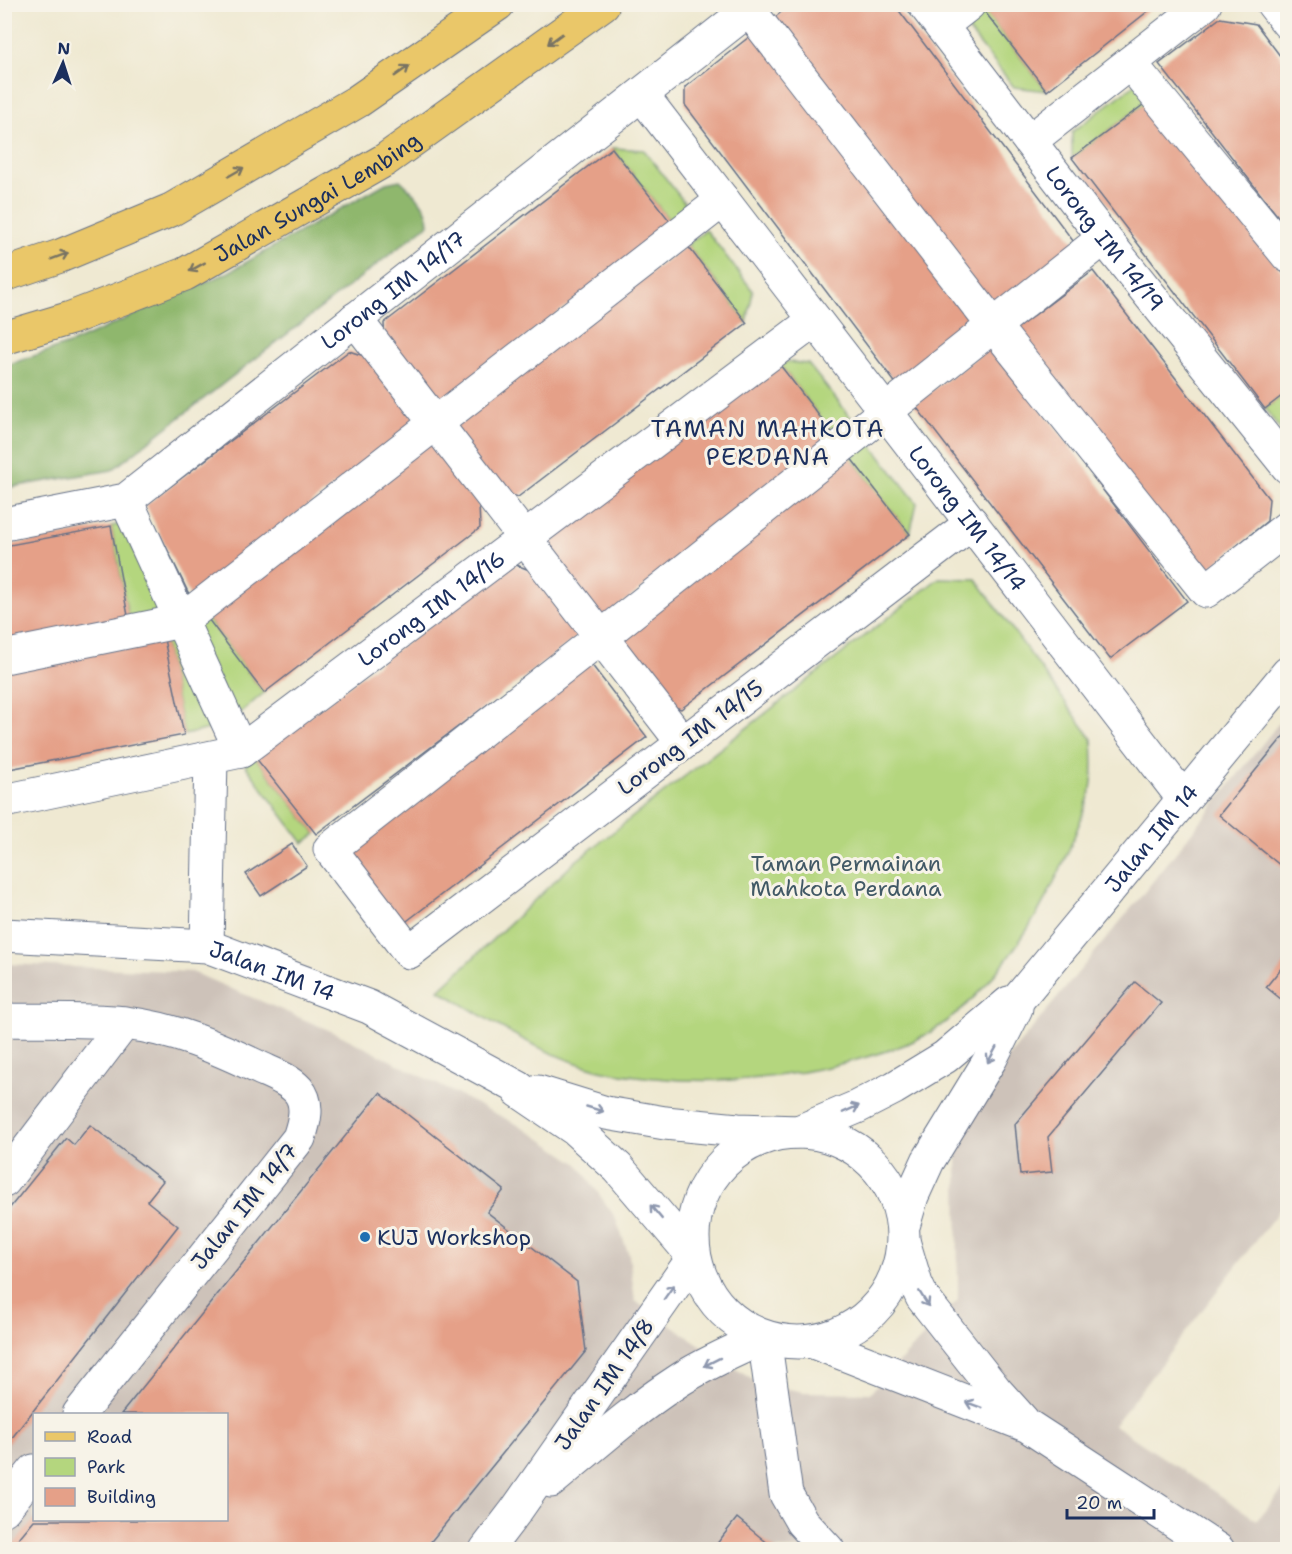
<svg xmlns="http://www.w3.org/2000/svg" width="1292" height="1554" viewBox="0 0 1292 1554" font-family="'Shantell Sans',sans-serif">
	<rect width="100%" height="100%" fill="#f7f3e8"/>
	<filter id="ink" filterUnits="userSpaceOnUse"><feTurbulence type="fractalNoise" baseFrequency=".0167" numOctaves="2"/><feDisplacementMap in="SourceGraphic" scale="12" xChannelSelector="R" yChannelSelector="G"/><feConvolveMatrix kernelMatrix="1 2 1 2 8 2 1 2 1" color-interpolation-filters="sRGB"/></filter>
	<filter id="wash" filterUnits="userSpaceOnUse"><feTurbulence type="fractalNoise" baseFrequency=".008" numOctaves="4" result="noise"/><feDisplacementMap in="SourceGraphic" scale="24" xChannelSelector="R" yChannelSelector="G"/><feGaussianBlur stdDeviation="1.35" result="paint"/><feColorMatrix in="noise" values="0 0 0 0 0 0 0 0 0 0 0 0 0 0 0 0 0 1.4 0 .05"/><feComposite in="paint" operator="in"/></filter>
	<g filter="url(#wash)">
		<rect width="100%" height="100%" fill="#efe9d2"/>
		<!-- industrial -->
		<path fill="#cdc2b9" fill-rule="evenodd" d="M 1287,713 L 1287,1200 L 1114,1425 L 1257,1520 L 1287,1485 L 1287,1549 L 5,1550 L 5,964 L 192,972 L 338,1034 L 526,1129 L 578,1164 L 615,1217 L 629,1255 L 635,1301 L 757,1383 L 804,1392 L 870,1393 L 958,1300 L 957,1153 L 964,1125 L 988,1082 L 1138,900 ZM 34,1414 L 226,1414 L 226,1520 L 34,1520 Z"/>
		<!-- green -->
		<g fill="#b4d67e" stroke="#68826e" stroke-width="1.5">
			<path d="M 985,12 L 1047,91 L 1014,87 L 966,27 Z"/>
			<path d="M 1138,82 L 1151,99 L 1072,158 L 1072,132 Z"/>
			<path d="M 612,148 L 644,150 L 691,211 L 673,225 Z"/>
			<path d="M 706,230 L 753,291 L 747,323 L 687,245 Z"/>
			<path d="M 777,361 L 808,364 L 856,424 L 837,439 Z"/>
			<path d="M 1287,392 L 1287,439 L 1265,409 Z"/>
			<path d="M 869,442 L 917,503 L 910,534 L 850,457 Z"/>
			<path d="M 122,524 L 164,614 L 129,621 L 111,526 Z"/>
			<path d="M 939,578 L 976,579 L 1092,739 C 1093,756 1094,773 1091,789 C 1089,799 1084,809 1081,819 C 1069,852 1055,883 1037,914 C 1010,959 975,1006 929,1033 C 907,1046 881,1053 856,1060 C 790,1078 724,1085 655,1078 C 635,1076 615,1074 596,1069 C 539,1054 489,1020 439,990 L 576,861 Z"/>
			<path d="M 205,615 L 264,693 L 235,717 L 192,624 Z"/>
			<path d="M 175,637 L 217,727 L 184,735 L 164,639 Z"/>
			<path d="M 255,757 L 316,834 L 303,843 L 245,765 Z"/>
		</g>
		<!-- forest -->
		<path fill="#8fb76d" stroke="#557366" stroke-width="1.5" d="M 400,180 C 412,191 429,206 429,224 L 112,470 L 5,488 L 4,366 L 72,343 L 229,272 L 386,183 Z"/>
		<g id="blocks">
			<!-- building -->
			<g fill="#e5a088">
				<path d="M 791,4 L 894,4 L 1080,250 L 996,312 L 773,19 Z"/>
				<path d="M 995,4 L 1157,4 L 1047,91 L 985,12 Z"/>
				<path d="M 1220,18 L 1256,24 L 1287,65 L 1287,228 L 1159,64 Z"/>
				<path d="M 758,30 L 984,326 L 900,389 L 685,105 L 685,87 Z"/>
				<path d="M 1151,99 L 1287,278 L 1287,392 L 1265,409 L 1072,158 Z"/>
				<path d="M 612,148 L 673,225 L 434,408 L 385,345 L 384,323 Z"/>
				<path d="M 687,245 L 747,323 L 518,497 L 497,490 L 448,427 Z"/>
				<path d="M 1093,271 L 1269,499 L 1267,521 L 1202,574 L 1015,330 Z"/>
				<path d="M 993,345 L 1187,601 L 1110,659 L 914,404 Z"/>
				<path d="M 349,351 L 370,358 L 417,422 L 190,596 L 146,505 Z"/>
				<path d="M 777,361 L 837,439 L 598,622 L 549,558 L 548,537 Z"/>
				<path d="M 431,441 L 479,505 L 480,528 L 264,693 L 205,615 Z"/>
				<path d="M 850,457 L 910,534 L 681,709 L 660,702 L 612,639 Z"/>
				<path d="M 111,526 L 129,621 L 4,646 L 4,546 Z"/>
				<path d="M 511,563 L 532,571 L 581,634 L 316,834 L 255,757 Z"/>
				<path d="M 164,639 L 184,735 L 4,770 L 4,671 Z"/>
				<path d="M 588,660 L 647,737 L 399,927 L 338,851 Z"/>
				<path d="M 1287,732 L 1287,871 L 1219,815 Z"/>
				<path d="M 292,844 L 307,866 L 261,896 L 246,874 Z"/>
				<path d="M 1287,961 L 1287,1004 L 1266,987 Z"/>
				<path d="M 1135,982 L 1161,1003 L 1048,1137 L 1052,1172 L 1020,1175 L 1015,1124 Z"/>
				<path d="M 380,1093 L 504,1190 L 487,1212 L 577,1282 L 586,1351 L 424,1550 L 9,1550 L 34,1520 L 226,1520 L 226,1414 L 121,1414 Z"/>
				<path d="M 90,1125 L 163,1181 L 147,1201 L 178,1226 L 4,1448 L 4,1215 L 66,1138 L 74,1145 Z"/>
				<path d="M 737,1518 L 776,1550 L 712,1550 Z"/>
			</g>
		</g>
	</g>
	<g filter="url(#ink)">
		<use href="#blocks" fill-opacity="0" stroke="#657087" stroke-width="1.5"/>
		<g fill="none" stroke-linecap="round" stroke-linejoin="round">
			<defs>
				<g id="minor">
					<path id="s1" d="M 924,4 L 1104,238 L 1288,467"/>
					<path d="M 1273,4 L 1288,23"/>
					<path d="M 749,10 L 993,325 L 1206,591 L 1288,527"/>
					<path d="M 941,26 L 969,4"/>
					<path d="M 1130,63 L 1288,256"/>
					<path id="s2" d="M 642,95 L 1183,798"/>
					<path d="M 1030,141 L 1205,4"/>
					<path d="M 355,319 L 683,743"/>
					<path d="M 126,500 L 241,751"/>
					<path d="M 972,523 L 409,952 L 330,849 L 601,637 L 1104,238"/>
					<path id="s3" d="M 4,524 L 126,500 L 756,4"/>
					<path d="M 4,657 L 181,621 L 723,200"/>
					<path id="s4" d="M 4,801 L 241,751 L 815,320"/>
					<path id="s5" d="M 4,935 L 207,946 L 369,1007 L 519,1088 L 519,1091 L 575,1129 L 618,1168 L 694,1257 L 515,1512 L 486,1550"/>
					<path d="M 207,946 L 211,758"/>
					<path id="s6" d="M 1015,1003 L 1288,673"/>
					<path d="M 4,1020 C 44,1021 85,1019 124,1023 C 173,1028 218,1048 262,1069 C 273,1074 289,1080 298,1090 C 310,1104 304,1123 299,1138 L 79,1414"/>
					<path d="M 538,1092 L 606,1113 L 665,1123 L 738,1130 L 798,1132 L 857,1107 L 894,1088 L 945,1057 L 1009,1003 L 1015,1003"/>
					<circle cx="798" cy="1237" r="105"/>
					<path d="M 4,1181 L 124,1023"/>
					<path d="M 904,1223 L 912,1196 L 928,1161 L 991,1058 L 1016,1008 L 1015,1003"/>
					<path d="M 904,1244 L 916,1284 L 922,1297 L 996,1391 L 1023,1421"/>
					<path d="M 813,1342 L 1028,1426 L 1218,1550"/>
					<path d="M 551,1481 C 592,1447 633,1410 678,1381 C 705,1363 735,1351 764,1337 L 786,1494 L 802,1522 L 828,1550"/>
					<path d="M 4,1509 L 34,1471"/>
				</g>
				<g id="major">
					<path d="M 4,275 L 60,256 L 171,210 L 358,101 L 498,4"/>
					<path id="s7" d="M 4,338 L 71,318 L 185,274 L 385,160 L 603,4"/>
				</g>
			</defs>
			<!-- minor casing -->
			<use href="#minor" stroke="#657087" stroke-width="35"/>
			<!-- major casing -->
			<use href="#major" stroke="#657087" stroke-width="35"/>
			<!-- minor -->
			<use href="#minor" stroke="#fff" stroke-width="33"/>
			<!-- major -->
			<use href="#major" stroke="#eac769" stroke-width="33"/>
		</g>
		<!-- one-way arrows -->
		<defs><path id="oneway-shaft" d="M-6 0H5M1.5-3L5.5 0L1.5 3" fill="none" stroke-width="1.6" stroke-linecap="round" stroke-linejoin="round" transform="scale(1.5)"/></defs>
		<g stroke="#787363">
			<use href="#oneway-shaft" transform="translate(555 39) rotate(144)"/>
			<use href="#oneway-shaft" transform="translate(402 71) rotate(-35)"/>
			<use href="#oneway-shaft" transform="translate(236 172) rotate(-30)"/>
			<use href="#oneway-shaft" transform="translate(60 256) rotate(-21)"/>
			<use href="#oneway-shaft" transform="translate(197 267) rotate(151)"/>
		</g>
		<g stroke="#8d97ae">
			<use href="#oneway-shaft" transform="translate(992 1055) rotate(119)"/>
			<use href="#oneway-shaft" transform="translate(595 1109) rotate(16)"/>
			<use href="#oneway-shaft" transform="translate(851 1109) rotate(-24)"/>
			<use href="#oneway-shaft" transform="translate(656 1212) rotate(-130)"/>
			<use href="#oneway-shaft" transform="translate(669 1292) rotate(-55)"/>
			<use href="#oneway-shaft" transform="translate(924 1299) rotate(58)"/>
			<use href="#oneway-shaft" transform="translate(712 1362) rotate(153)"/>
			<use href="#oneway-shaft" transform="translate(974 1405) rotate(-159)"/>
		</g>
	</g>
	<!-- markers -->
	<circle fill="#1f6fb2" stroke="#f7f3e8" stroke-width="2" cx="365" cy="1237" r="6"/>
	<g text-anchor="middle" stroke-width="6" stroke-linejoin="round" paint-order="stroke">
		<!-- street labels -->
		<g font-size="22" fill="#1b2f5e" stroke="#f7f3e8">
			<text dy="8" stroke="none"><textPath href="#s7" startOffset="345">Jalan Sungai Lembing</textPath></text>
			<text dy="8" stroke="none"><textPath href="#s1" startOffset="296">Lorong IM 14/19</textPath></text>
			<text dy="8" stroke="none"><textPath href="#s3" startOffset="464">Lorong IM 14/17</textPath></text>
			<text dy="8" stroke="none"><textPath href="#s2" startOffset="534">Lorong IM 14/14</textPath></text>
			<text dy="8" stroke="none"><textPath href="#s4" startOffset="480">Lorong IM 14/16</textPath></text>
			<text transform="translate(690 737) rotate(-37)" y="8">Lorong IM 14/15</text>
			<text dy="8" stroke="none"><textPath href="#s6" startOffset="214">Jalan IM 14</textPath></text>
			<text dy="8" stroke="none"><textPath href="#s5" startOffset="273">Jalan IM 14</textPath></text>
			<text transform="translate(244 1206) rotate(-51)" y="8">Jalan IM 14/7</text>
			<text transform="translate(604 1384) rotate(-55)" y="8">Jalan IM 14/8</text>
		</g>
		<!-- park labels -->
		<g font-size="22" fill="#415966" stroke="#f7f3e8">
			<text x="846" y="871">Taman Permainan<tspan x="846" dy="25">Mahkota Perdana</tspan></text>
		</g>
		<!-- poi labels -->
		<g font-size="22" fill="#1b2f5e" stroke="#f7f3e8" text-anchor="start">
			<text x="377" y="1245">KUJ Workshop</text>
		</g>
		<!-- neighbourhood labels -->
		<g font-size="24" letter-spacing="1.5" fill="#1b2f5e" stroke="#f7f3e8">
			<text x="768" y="437">TAMAN MAHKOTA<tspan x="768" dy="28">PERDANA</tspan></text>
		</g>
	</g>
	<!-- margin -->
	<rect width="1292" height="1554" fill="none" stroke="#f7f3e8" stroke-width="24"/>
	<!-- legend -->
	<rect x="33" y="1413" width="195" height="108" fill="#f7f3e8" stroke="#9fa5b1" stroke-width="1.5"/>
	<rect x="45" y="1432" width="30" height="9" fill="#eac769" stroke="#9fa5b1" stroke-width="1.5"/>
	<text x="87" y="1443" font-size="18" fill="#1b2f5e">Road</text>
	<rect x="45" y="1458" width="30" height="18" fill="#b4d67e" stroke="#9fa5b1" stroke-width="1.5"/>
	<text x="87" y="1473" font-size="18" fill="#1b2f5e">Park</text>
	<rect x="45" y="1488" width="30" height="18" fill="#e5a088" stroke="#9fa5b1" stroke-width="1.5"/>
	<text x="87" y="1503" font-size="18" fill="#1b2f5e">Building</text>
	<!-- north arrow -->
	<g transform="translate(63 63) rotate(3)" stroke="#f7f3e8" stroke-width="4.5" paint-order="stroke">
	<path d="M0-4.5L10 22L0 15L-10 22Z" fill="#1b2f5e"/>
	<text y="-9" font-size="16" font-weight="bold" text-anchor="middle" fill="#1b2f5e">N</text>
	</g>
	<!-- scale -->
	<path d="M1067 1509v9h87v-9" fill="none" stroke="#1b2f5e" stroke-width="3"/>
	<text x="1076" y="1509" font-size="18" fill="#1b2f5e" stroke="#f7f3e8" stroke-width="4.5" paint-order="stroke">20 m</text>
</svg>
